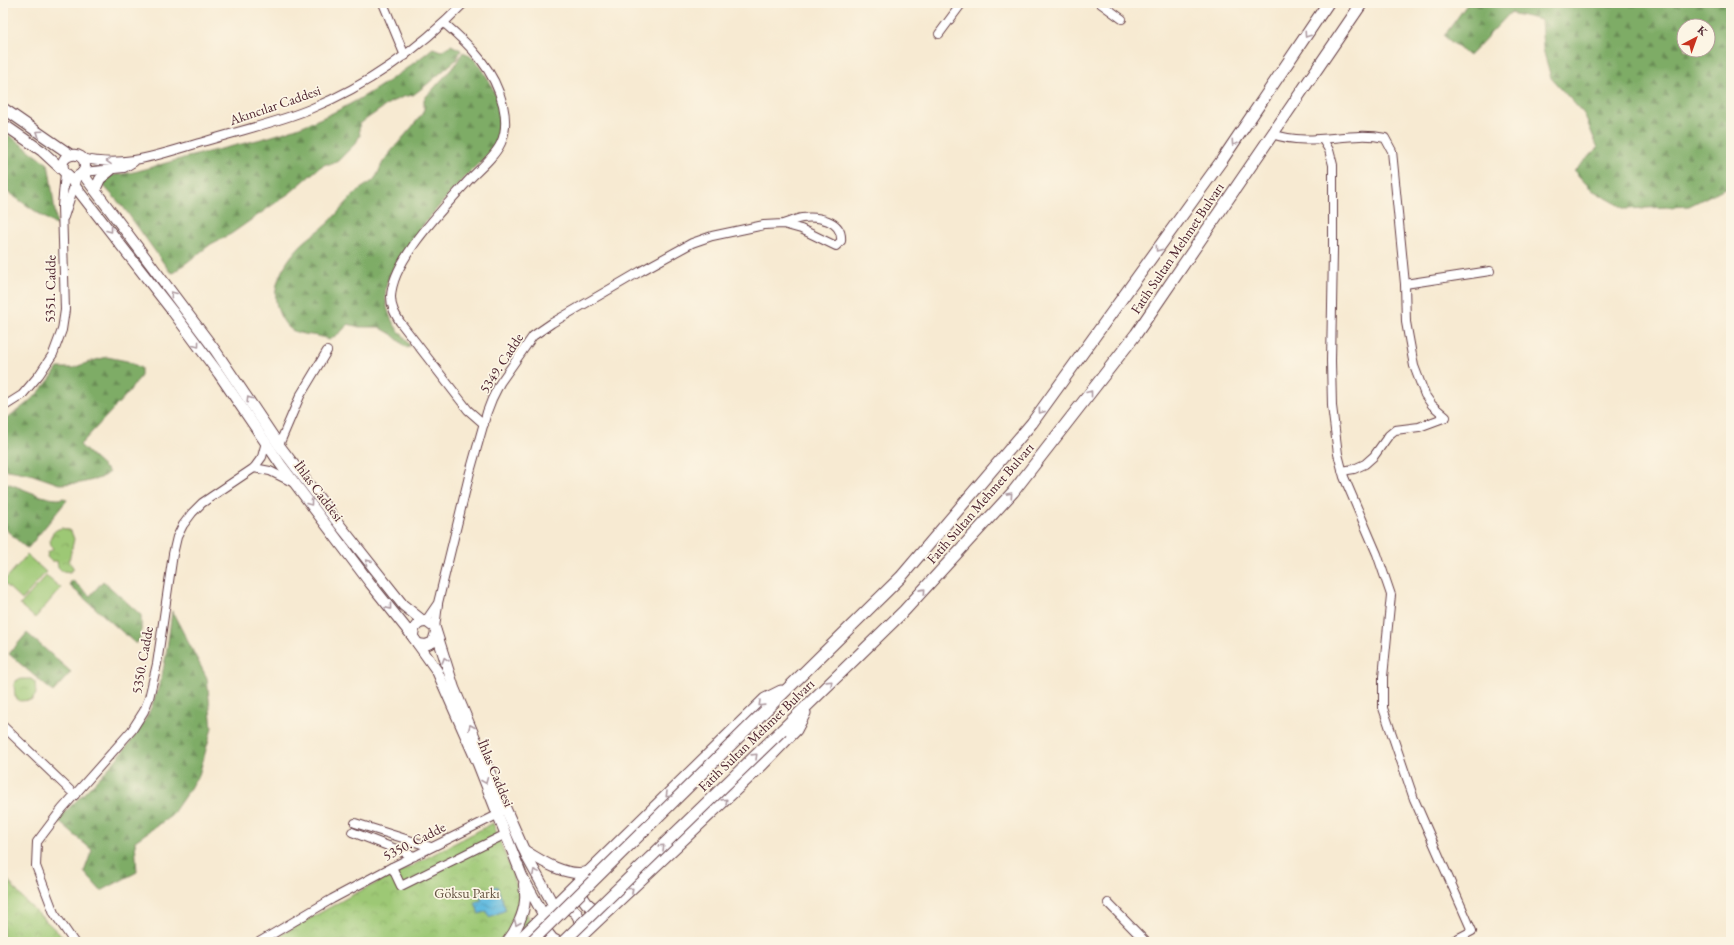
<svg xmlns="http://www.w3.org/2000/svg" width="1734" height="945" viewBox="0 0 1734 945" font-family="'EB Garamond',serif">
	<defs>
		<pattern id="forest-firs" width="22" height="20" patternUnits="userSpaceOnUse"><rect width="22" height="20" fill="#7eac66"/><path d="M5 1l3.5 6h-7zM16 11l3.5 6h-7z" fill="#698b54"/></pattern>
		<pattern id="park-crowns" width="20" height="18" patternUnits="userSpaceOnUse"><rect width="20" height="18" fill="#9dc874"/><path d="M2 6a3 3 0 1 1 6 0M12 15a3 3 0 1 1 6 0" fill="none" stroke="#89ab65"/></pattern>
		<pattern id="water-waves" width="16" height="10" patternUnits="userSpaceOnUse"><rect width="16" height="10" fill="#61badf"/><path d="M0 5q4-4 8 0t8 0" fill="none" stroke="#5297b5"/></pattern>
	</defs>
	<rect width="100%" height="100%" fill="#fcf5e5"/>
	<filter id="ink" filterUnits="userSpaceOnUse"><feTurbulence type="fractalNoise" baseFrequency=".025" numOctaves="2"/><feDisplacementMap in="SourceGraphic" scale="8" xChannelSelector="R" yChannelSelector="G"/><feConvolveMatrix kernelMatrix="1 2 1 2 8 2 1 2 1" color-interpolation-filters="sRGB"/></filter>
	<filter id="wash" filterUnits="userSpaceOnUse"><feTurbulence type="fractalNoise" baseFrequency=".012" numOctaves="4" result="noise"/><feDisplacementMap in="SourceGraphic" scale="16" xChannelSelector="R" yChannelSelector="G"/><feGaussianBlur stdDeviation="0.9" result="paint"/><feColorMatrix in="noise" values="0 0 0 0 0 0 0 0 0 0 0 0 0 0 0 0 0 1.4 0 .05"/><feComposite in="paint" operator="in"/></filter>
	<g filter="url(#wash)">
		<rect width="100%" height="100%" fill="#f7ead2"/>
		<!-- forest -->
		<g fill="url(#forest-firs)" stroke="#646648" fill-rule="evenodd">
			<path d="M 1468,3 L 1731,3 L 1731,185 L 1689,206 L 1626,209 L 1592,190 L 1574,171 L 1598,148 L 1584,114 L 1551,78 L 1543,49 L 1541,20 L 1510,13 L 1469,56 L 1444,36 ZM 1684,26 L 1708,26 L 1708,50 L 1684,50 Z"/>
			<path d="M 451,45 L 461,50 L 457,59 L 425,86 L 413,95 L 403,97 L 391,102 L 365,120 L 360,124 L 359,130 L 360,135 L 356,143 L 338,161 L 332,164 L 326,164 L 320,167 L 291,192 L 231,234 L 211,244 L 173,273 L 170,272 L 124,208 L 103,185 L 105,177 C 116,174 127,174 138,171 C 159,165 179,159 200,154 C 231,146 263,140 294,129 C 345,111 391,82 433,48 L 441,51 Z"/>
			<path d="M 463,52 C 476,57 484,71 490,83 C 499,100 504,118 500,136 C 496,150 481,160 471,171 C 450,192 390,260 386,287 C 384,302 389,319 398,330 C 403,335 408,341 410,347 L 407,348 L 391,334 L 379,327 L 359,327 L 348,324 L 341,332 L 329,340 C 316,332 298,338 287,326 C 265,299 278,270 299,247 C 307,238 320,231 329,222 C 339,212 348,200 358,191 C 363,186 372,183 375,178 C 379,173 380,167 383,162 C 395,145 410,131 422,114 L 424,109 L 424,99 L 455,65 Z"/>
			<path d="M 3,131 L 48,164 L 50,175 L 57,226 L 3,189 Z"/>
			<path d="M 107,357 L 127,361 L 141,368 L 141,376 L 127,394 L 80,445 L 109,472 L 101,478 L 81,483 L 59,484 L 30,474 L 3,469 L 3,420 C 26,406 43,391 58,368 L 73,368 L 92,361 Z"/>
			<path d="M 3,482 C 20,486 48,503 64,498 L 67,500 L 28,548 L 25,547 L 3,527 Z"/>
			<path d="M 72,580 L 90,596 L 103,581 L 141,615 C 141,625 143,637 136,644 L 69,585 Z"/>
			<path d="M 172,611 L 207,678 L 212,728 L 199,775 L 171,816 L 135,841 L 137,872 L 101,891 L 84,872 L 92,850 L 57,820 C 90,786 136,747 153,703 C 165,674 168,642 172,611 Z"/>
			<path d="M 27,633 L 71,672 L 53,692 L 9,654 Z"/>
		</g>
		<!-- park -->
		<g fill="url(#park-crowns)" stroke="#747450">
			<path d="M 62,528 L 71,531 L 74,539 L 69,561 L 74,569 L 70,572 L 62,571 L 58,567 L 57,561 L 51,561 L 47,557 L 48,552 L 53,549 C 47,540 51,530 62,528 Z"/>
			<path d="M 22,679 L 31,679 L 35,682 L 36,694 L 32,700 L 20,701 L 15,697 L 14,684 L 17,680 Z"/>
			<path d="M 493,823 L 530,921 L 508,942 L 268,942 L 352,895 L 402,871 Z"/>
			<path d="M 3,874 L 24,900 L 68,942 L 3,942 Z"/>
		</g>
		<!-- pitch -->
		<g fill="#9dc874" stroke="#747450">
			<path d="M 27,555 L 46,572 L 22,600 L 3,582 Z"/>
			<path d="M 46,576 L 61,588 L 35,618 L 20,605 Z"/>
		</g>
		<!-- water -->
		<path fill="url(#water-waves)" stroke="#566c85" d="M 497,886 L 506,910 L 489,917 L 487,911 L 479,914 L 475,902 L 482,900 L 479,893 Z"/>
	</g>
	<g filter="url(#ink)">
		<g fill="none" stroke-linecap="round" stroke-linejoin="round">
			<defs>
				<g id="minor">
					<path d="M 383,3 L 405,56"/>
					<path d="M 1100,3 L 1122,19"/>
					<path d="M 444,23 C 471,46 494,69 503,105 C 506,118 507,130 501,143 C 494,158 478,170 467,182 C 443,209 392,260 391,297 C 391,307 395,314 400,322 L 468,410 L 484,424"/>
					<path d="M 939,34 L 962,3"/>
					<path d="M 1272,134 C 1312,148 1348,130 1385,138 L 1392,151 L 1405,284 L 1406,322 L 1414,366 L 1425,395 L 1432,405 L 1446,417 L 1419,427 L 1395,430 L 1389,435 L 1374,456 L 1365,464 L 1354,469 L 1342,471"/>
					<path d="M 1323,140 L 1329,150 L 1333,165 L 1333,251 L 1331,361 L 1332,406 L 1338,454 L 1344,477 L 1377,554 L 1391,595 L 1383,677 L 1383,708 L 1414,799 L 1472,931 L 1451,942"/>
					<path d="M 81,158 C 126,169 163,153 206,141 C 241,130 276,123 310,109 C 369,85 420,48 464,3"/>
					<path d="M 83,172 L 124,168 L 134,162"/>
					<path d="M 64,217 L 76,180"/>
					<path d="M 1405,284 L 1490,271"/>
					<path d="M 3,407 L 22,395 L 39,375 L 53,354 L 62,330 L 65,310 L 62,206 L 65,173"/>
					<path d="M 279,445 L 300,396 L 327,351"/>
					<path d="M 254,468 L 270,471 L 294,483"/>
					<path d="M 425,622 L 438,603 L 470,472 L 487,412 L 492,399 L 500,383 L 533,336 L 552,323 L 641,271 L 692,243 L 712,236 L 764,225 L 783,224 L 801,229 L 836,246 L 841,241 C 843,220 817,216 802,218 C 796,219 789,222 783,224"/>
					<path d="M 435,628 L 438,604"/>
					<path d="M 3,726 L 75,795"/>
					<path d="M 355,823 L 431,847"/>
					<path d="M 352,832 L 414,856"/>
					<path d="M 392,867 L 401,886 L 506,834"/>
					<path d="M 1108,903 L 1146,942"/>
					<path d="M 74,942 L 54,913 L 36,866 L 37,842 L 62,809 L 132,730 L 144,711 L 149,698 L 157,664 L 173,554 L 177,537 L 183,525 L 192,513 L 202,503 L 254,468 L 262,457 L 266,442"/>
					<path d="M 259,942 L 332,899 L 392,867 L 499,814"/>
				</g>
				<g id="major">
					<path d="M 3,108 L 71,155"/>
					<path d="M 3,124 L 42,151 L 69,176 L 77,189 L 173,312 L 219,374 L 281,465 L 370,583 L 413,637 L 437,671 L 478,764 L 522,876 L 544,916"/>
					<path d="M 64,171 C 56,153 85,148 85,166 C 85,171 82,174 78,176"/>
					<path d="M 82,173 L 215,350 L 279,445 L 335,519 L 403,605 L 423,621"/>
					<path d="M 95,190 L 100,179 L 111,170"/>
					<path d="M 413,637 C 413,628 417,621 427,622 L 435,628 L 454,688 L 489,771 L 528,859 L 554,906"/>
					<path d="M 418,644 L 426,645 L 433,642 L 436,632"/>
					<path d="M 524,850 C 541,861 569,879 590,871"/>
					<path d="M 507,942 C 516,931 524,914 525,900 C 526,895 524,889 524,884"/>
				</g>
				<g id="highway">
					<path d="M 765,711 L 901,577 L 1032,423 L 1222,160 L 1328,3"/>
					<path d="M 782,730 L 904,611 L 1013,492 L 1136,334 L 1362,3"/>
					<path d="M 581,884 C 579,899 590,911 605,911"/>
					<path d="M 559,906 C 577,908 581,916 581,933"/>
					<path d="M 544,920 C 545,930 548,939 558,942"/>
					<path d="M 517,942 L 765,699 L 781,691"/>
					<path d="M 575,942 L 763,764 L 796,730 L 805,713"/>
				</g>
			</defs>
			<!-- minor casing -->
			<use href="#minor" stroke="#643d44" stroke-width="10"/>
			<!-- major casing -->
			<use href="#major" stroke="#643d44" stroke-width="12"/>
			<!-- highway casing -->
			<use href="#highway" stroke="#643d44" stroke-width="13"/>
			<!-- minor -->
			<use href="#minor" stroke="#fff" stroke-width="8"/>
			<!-- major -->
			<use href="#major" stroke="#fff" stroke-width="10"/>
			<!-- highway -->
			<use href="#highway" stroke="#fff" stroke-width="11"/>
			<defs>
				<g id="highway-bridge">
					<path d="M 531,942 L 765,711"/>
					<path d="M 563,942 L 782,730"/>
				</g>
			</defs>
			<!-- highway-bridge casing -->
			<use href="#highway-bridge" stroke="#643d44" stroke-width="13" stroke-linecap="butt"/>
			<!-- highway-bridge -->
			<use href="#highway-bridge" stroke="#fff" stroke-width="11"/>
		</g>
		<!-- one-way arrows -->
		<defs><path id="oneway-chevron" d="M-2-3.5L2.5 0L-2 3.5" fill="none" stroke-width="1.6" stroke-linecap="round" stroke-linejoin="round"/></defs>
		<g stroke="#ae9aa0">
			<use href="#oneway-chevron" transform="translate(1307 35) rotate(124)"/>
			<use href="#oneway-chevron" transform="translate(39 133) rotate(-145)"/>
			<use href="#oneway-chevron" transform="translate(1234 143) rotate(124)"/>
			<use href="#oneway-chevron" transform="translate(109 161) rotate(179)"/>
			<use href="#oneway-chevron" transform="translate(110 230) rotate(53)"/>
			<use href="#oneway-chevron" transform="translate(1158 249) rotate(126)"/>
			<use href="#oneway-chevron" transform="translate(173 294) rotate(-127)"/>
			<use href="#oneway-chevron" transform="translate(197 345) rotate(53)"/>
			<use href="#oneway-chevron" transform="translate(1090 393) rotate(-52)"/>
			<use href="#oneway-chevron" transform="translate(249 399) rotate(-124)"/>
			<use href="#oneway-chevron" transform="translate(1041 411) rotate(126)"/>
			<use href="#oneway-chevron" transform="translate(1010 495) rotate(-48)"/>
			<use href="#oneway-chevron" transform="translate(310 503) rotate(53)"/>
			<use href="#oneway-chevron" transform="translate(368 562) rotate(-128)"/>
			<use href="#oneway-chevron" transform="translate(923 591) rotate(-48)"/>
			<use href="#oneway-chevron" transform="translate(389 607) rotate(51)"/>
			<use href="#oneway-chevron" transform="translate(445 660) rotate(-107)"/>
			<use href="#oneway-chevron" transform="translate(830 683) rotate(-44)"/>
			<use href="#oneway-chevron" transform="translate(761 704) rotate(136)"/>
			<use href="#oneway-chevron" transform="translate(471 727) rotate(-113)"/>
			<use href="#oneway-chevron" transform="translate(755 756) rotate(-44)"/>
			<use href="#oneway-chevron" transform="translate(485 781) rotate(68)"/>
			<use href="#oneway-chevron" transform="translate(668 795) rotate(136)"/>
			<use href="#oneway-chevron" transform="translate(725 801) rotate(-44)"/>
			<use href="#oneway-chevron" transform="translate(662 847) rotate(-44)"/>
			<use href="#oneway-chevron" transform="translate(535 872) rotate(-118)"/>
			<use href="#oneway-chevron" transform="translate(631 890) rotate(-43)"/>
			<use href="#oneway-chevron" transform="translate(517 923) rotate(113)"/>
		</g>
	</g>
	<g text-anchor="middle" stroke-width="3.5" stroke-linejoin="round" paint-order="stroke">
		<!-- street labels -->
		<g font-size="14" fill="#4a1f2b" stroke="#fcf5e5">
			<text transform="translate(275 105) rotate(-19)" y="5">Akıncılar Caddesi</text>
			<text transform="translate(1177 248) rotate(-56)" y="5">Fatih Sultan Mehmet Bulvarı</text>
			<text transform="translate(50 289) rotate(-89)" y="5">5351. Cadde</text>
			<text transform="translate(501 363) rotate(-57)" y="5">5349. Cadde</text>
			<text transform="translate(319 491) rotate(53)" y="5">İhlas Caddesi</text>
			<text transform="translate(980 503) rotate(-49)" y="5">Fatih Sultan Mehmet Bulvarı</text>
			<text transform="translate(142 660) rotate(-80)" y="5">5350. Cadde</text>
			<text transform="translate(756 735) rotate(-44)" y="5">Fatih Sultan Mehmet Bulvarı</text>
			<text transform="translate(496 773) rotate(67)" y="5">İhlas Caddesi</text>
			<text transform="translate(414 841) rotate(-27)" y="5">5350. Cadde</text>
		</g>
		<!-- park labels -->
		<g font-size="14" fill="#635241" stroke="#fcf5e5">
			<text x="467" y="898">Göksu Parkı</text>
		</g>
	</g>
	<!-- margin -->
	<rect width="1734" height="945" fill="none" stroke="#fcf5e5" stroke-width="16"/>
	<!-- north arrow -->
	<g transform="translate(1696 38) rotate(41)"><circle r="19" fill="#fcf5e5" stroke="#b59f9b"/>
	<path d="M0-3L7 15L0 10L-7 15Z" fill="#c8321e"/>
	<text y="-6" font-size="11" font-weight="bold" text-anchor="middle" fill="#4a1f2b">K</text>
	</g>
</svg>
